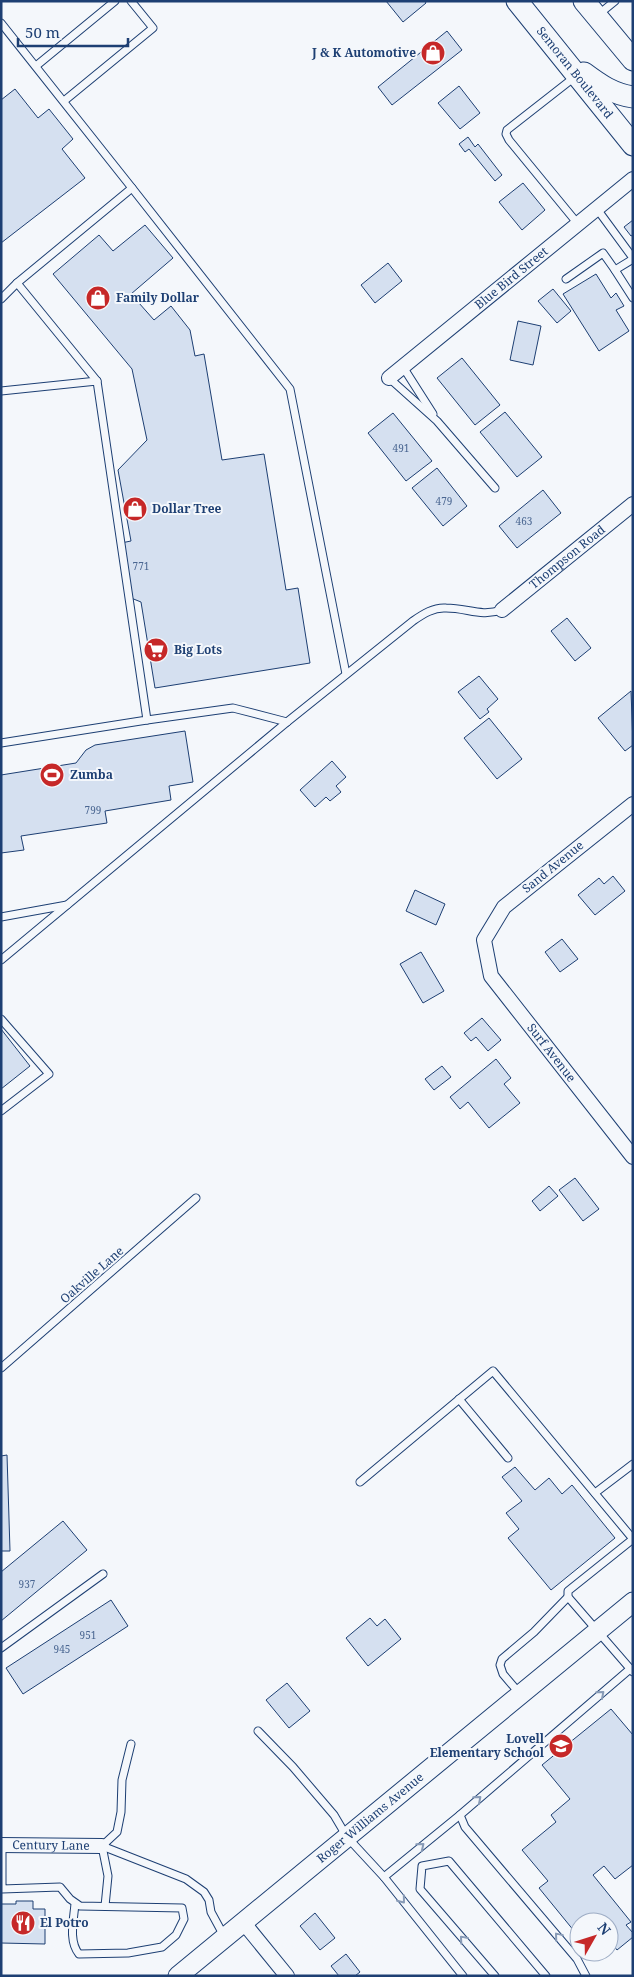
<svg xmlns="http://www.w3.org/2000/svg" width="634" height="1977" viewBox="0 0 634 1977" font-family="'Noto Serif',serif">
	<rect width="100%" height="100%" fill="#f4f7fb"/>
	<!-- building -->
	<g fill="#d5e0f0" stroke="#1d3f73">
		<path d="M 386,1 L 425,1 L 426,3 L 403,22 Z"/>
		<path d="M 447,31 L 462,50 L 392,105 L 378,87 Z"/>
		<path d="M 459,86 L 480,113 L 460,129 L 438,103 Z"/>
		<path d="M 15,89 L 38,118 L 49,109 L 73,139 L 62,149 L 85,178 L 1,243 L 1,100 Z"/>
		<path d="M 468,137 L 475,147 L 478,144 L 502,175 L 495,181 L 469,149 L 465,152 L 459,144 Z"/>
		<path d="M 523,183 L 545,210 L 522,230 L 499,202 Z"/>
		<path d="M 633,220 L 633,235 L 631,236 L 624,227 Z"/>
		<path d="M 145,225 L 173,258 L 131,294 L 154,320 L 171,306 L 190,330 L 195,356 L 204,354 L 222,460 L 264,454 L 286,590 L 298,588 L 310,663 L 155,688 L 141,602 L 131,598 L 121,543 L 131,541 L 118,470 L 147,440 L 132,369 L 53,274 L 99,235 L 113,251 Z"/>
		<path d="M 388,263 L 402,281 L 375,303 L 361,285 Z"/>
		<path d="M 596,274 L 611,298 L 616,293 L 624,306 L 616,310 L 629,331 L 599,351 L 563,294 Z"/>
		<path d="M 553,289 L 571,311 L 557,323 L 538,301 Z"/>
		<path d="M 518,321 L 541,326 L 533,365 L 510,360 Z"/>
		<path d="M 462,358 L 500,405 L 475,425 L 437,378 Z"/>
		<path d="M 505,412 L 542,457 L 517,477 L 480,432 Z"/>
		<path d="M 393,413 L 432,461 L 406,481 L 368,433 Z"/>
		<path d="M 437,468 L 467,506 L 443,526 L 412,488 Z"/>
		<path d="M 543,490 L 561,513 L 517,548 L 499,526 Z"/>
		<path d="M 567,618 L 591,648 L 575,661 L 551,631 Z"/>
		<path d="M 479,676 L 498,699 L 487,709 L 489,712 L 480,719 L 458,692 Z"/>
		<path d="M 631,691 L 633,745 L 625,751 L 598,718 Z"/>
		<path d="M 489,718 L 522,759 L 497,779 L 464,738 Z"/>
		<path d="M 185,731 L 193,782 L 169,786 L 171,800 L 105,811 L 107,823 L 21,836 L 24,850 L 1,853 L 1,775 L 76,763 L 86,750 L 95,745 Z"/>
		<path d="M 332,761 L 346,777 L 336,786 L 341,792 L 330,801 L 326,797 L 315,807 L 300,790 Z"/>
		<path d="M 613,876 L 625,891 L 595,915 L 578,895 L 599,878 L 604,884 Z"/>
		<path d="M 415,890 L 445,904 L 436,925 L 406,911 Z"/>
		<path d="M 562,939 L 578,959 L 560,972 L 545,952 Z"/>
		<path d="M 421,952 L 444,991 L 423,1003 L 400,964 Z"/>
		<path d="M 482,1018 L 501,1040 L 488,1051 L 476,1037 L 471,1041 L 464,1033 Z"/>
		<path d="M 1,1029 L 30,1066 L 1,1089 Z"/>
		<path d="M 496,1059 L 511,1078 L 504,1084 L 520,1103 L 489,1128 L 468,1102 L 460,1109 L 450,1097 Z"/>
		<path d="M 442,1066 L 451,1077 L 434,1090 L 425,1079 Z"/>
		<path d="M 575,1178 L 599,1209 L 583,1221 L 559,1190 Z"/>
		<path d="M 549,1186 L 558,1196 L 540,1211 L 532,1201 Z"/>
		<path d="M 7,1455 L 10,1551 L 1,1551 L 1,1456 Z"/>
		<path d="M 515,1467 L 535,1490 L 549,1478 L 562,1494 L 572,1485 L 615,1538 L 551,1590 L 508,1538 L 519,1529 L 506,1513 L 522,1501 L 502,1477 Z"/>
		<path d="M 63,1521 L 87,1550 L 1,1621 L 1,1572 Z"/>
		<path d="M 111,1600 L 128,1626 L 23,1694 L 6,1668 Z"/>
		<path d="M 370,1618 L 377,1626 L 385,1619 L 401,1639 L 368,1666 L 346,1638 Z"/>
		<path d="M 287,1683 L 310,1711 L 289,1728 L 266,1700 Z"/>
		<path d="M 611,1709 L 633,1735 L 633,1865 L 615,1879 L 604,1866 L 593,1875 L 631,1922 L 626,1925 L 633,1933 L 633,1937 L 617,1950 L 609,1940 L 609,1922 L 579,1922 L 579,1937 L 539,1888 L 548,1881 L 522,1850 L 556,1822 L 551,1815 L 570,1799 L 542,1765 Z"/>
		<path d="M 16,1901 L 33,1901 L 33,1909 L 45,1909 L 45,1944 L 1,1943 L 1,1904 L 16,1904 Z"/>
		<path d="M 315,1913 L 335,1938 L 320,1950 L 300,1926 Z"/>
		<path d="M 346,1954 L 360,1972 L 355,1976 L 339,1976 L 331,1966 Z"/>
	</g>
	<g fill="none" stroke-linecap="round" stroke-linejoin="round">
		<defs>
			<g id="lane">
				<path d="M 599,14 L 615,1"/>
				<path d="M 1,23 L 132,188 L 17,283 L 97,381"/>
				<path d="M 36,66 L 115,1"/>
				<path d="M 576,76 L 507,130 L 506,134 L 509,140 L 578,224"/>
				<path d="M 64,101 L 153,28 L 131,1"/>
				<path d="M 132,188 L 290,389 L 346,674"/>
				<path d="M 597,209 L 633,258"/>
				<path d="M 633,259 L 615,270 L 633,298"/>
				<path d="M 566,279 L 603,253 L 615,270"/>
				<path d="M 1,299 L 17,283"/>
				<path d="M 403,367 L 433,414"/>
				<path d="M 389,378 L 437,421 L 495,488"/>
				<path d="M 1,391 L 97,381 L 147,720 L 1,743"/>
				<path d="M 147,720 L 233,708 L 287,722"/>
				<path d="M 1,917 L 67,905"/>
				<path d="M 1,960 L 287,722 L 413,621 C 423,614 434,607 446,608 C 468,608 480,617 502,610"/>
				<path d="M 1,1019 L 49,1074 L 1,1111"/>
				<path d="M 1,1368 L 196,1198"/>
				<path d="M 459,1399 L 508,1458"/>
				<path d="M 360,1482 L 493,1371 L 633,1539"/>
				<path d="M 595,1493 L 633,1464"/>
				<path d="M 1,1648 L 103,1574"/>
				<path d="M 633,1672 L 568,1597 L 568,1591 L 633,1539"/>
				<path d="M 520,1694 L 503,1674 L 500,1665 L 502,1659 L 534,1632 L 568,1597"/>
				<path d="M 258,1731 L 293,1767 L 334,1815 L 347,1837 L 384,1877 L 463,1976"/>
				<path d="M 2,1845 L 2,1889 L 60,1887 L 70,1899 L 80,1906 L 182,1908 L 184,1919 L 176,1935 L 162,1947 L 128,1953 L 79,1954 C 68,1941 74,1919 75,1903"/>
				<path d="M 102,1846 L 186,1879 L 204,1892 L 209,1900 L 211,1912 L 224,1936"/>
				<path d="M 102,1846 L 117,1832 L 121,1812 L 122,1780 L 131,1744"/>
				<path d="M 102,1846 L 108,1876 L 105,1906"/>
				<path d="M 384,1877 L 460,1815"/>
				<path d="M 495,1976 L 420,1889 L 422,1866 L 449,1861 L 546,1976"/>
				<path d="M 586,1976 L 577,1959 L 465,1827 L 460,1815 L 630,1669"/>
			</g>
			<g id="street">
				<path id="s1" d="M 389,378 L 633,179"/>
				<path id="s2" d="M 502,610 L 633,504"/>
				<path id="s3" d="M 633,804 L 504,907 L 484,940 L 491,976 L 633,1157"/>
				<path id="s4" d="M 1,1845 L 102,1846"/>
				<path d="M 243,1922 L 287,1976"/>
			</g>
			<g id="secondary">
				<path id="s5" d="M 178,1976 L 633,1602"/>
			</g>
			<g id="primary">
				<path id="s6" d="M 517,1 L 633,145"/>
				<path d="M 584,1 L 633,60"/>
				<path d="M 584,73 C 600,85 613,94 633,97"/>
			</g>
		</defs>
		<!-- lane casing -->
		<use href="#lane" stroke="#1d3f73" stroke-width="9"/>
		<!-- street casing -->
		<use href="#street" stroke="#1d3f73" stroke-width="16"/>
		<!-- secondary casing -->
		<use href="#secondary" stroke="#1d3f73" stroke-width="21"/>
		<!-- primary casing -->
		<use href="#primary" stroke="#1d3f73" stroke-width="23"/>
		<!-- lane -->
		<use href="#lane" stroke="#f4f7fb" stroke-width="7"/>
		<!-- street -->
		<use href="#street" stroke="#f4f7fb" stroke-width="14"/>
		<!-- secondary -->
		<use href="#secondary" stroke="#f4f7fb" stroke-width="19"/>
		<!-- primary -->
		<use href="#primary" stroke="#f4f7fb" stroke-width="21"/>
	</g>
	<!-- one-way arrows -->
	<defs><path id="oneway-chevron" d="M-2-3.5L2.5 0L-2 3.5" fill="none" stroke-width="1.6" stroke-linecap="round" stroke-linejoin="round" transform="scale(1.25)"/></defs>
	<g stroke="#889bb7">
		<use href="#oneway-chevron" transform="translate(601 1694) rotate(-41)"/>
		<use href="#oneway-chevron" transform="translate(478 1799) rotate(-41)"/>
		<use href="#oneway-chevron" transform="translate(421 1846) rotate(-39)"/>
		<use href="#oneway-chevron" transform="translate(402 1900) rotate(51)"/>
		<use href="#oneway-chevron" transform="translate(558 1936) rotate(-130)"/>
		<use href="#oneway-chevron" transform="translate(463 1939) rotate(-131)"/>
	</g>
	<!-- icons -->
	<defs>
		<symbol id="shop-disc" viewBox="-11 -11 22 22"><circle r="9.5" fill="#c62828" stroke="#f4f7fb"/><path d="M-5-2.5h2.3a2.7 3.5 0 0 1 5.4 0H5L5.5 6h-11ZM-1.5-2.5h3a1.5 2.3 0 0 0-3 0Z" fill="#fff"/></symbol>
		<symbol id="supermarket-disc" viewBox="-11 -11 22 22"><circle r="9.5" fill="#c62828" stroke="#f4f7fb"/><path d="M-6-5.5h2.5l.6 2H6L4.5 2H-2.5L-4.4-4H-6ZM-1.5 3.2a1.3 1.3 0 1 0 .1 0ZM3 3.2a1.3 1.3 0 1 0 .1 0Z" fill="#fff"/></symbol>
		<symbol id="stadium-disc" viewBox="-11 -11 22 22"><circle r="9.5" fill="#c62828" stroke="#f4f7fb"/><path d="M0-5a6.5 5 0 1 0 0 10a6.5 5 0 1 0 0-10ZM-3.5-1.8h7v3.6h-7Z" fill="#fff"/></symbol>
		<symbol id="school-disc" viewBox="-11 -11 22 22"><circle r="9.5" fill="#c62828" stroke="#f4f7fb"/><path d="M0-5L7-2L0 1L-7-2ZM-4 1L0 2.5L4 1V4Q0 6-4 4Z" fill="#fff"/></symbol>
		<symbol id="restaurant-disc" viewBox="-11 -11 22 22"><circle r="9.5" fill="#c62828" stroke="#f4f7fb"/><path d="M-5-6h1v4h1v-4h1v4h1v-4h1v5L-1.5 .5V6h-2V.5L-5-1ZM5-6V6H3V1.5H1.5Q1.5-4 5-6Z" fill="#fff"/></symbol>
	</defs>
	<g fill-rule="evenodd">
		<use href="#shop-disc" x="419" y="39" width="28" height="28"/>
		<use href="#shop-disc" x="84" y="284" width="28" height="28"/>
		<use href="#shop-disc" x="121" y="495" width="28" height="28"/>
		<use href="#supermarket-disc" x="142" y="636" width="28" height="28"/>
		<use href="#stadium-disc" x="38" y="761" width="28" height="28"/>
		<use href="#school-disc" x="547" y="1732" width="28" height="28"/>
		<use href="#restaurant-disc" x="9" y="1909" width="28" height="28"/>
	</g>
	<g text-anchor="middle" stroke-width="4" stroke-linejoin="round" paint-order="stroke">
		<!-- number labels -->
		<g font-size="10" fill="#4b6792">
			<text x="401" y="452">491</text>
			<text x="444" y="505">479</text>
			<text x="524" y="525">463</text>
			<text x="141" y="570">771</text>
			<text x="93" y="814">799</text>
			<text x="27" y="1588">937</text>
			<text x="88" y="1639">951</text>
			<text x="62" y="1653">945</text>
		</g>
		<!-- poi labels -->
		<g font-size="12" font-weight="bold" fill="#1d3f73" stroke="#f4f7fb" text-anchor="start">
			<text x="416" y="57" text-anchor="end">J &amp; K Automotive</text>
			<text x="116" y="302">Family Dollar</text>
			<text x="152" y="513">Dollar Tree</text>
			<text x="174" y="654">Big Lots</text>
			<text x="70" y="779">Zumba</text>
			<text x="544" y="1743" text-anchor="end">Lovell<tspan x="544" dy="14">Elementary School</tspan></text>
			<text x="40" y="1927">El Potro</text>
		</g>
		<!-- street labels -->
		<g font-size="12" fill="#1d3f73" stroke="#f4f7fb">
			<text dy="4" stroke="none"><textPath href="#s6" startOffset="92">Semoran Boulevard</textPath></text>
			<text dy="4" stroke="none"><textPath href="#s1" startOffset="158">Blue Bird Street</textPath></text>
			<text dy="4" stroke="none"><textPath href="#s2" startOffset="84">Thompson Road</textPath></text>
			<text transform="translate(553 867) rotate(-39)" y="4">Sand Avenue</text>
			<text dy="4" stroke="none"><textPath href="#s3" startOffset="338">Surf Avenue</textPath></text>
			<text transform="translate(92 1275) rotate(-41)" y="4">Oakville Lane</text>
			<text dy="4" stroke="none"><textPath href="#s5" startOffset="249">Roger Williams Avenue</textPath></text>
			<text dy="4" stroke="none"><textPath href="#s4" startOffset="50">Century Lane</textPath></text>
		</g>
	</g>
	<!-- border -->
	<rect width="634" height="1977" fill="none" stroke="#1d3f73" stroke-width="5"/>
	<!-- north arrow -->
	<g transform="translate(594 1937) rotate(51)"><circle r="24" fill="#f4f7fb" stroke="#9eadc5"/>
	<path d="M0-4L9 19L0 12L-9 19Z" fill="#c62828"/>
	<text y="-8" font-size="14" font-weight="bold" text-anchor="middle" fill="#1d3f73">N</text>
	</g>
	<!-- scale -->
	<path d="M18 38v8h110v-8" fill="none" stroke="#1d3f73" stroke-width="2.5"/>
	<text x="25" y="38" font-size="15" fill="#1d3f73" stroke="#f4f7fb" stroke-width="4" paint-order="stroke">50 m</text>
</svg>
